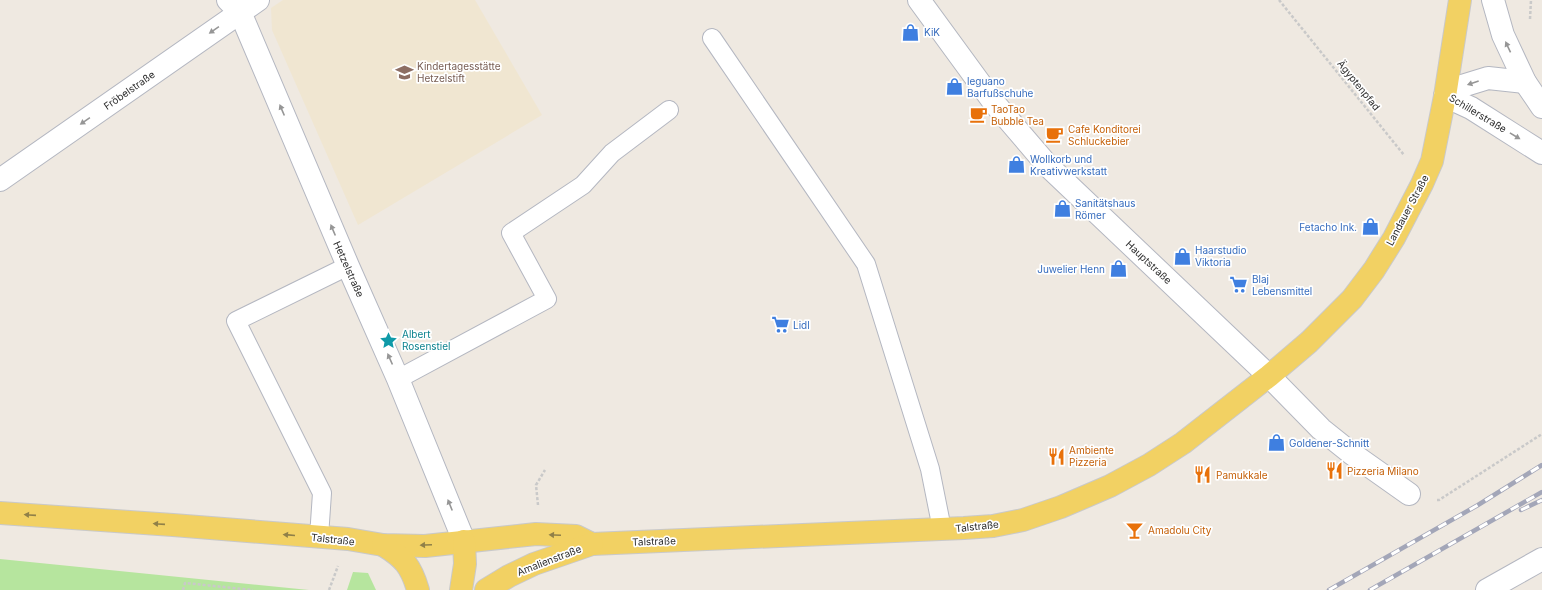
<svg xmlns="http://www.w3.org/2000/svg" width="1542" height="590" viewBox="0 0 1542 590" font-family="Inter,sans-serif">
	<rect width="100%" height="100%" fill="#efe9e1"/>
	<!-- education -->
	<path fill="#f0e6d1" d="M 283,0 L 475,0 L 542,115 L 358,225 L 272,30 L 271,8 Z"/>
	<!-- green -->
	<g fill="#b6e59e">
		<path d="M 0,559 L 309,590 L 0,590 Z"/>
		<path d="M 353,572 L 368,573 L 376,590 L 347,590 Z"/>
	</g>
	<g fill="none" stroke-linecap="round" stroke-linejoin="round">
		<defs>
			<g id="lane">
				<path d="M 712,38 L 866,264 L 930,469 L 942,529"/>
				<path d="M 398,379 L 547,299 L 511,233 L 583,185 L 612,153 L 669,110"/>
				<path d="M 319,537 L 322,493 L 236,321 L 348,266"/>
			</g>
			<g id="street">
				<path d="M 228,0 L 240,12 L 348,266 L 398,379 L 464,541"/>
				<path d="M 919,0 L 995,104 L 1048,166 L 1269,376 L 1321,429 L 1351,453 L 1409,494"/>
				<path d="M 0,180 L 258,0"/>
				<path d="M 1487,590 L 1542,559"/>
			</g>
			<g id="secondary">
				<path d="M 1493,0 L 1503,35 L 1525,82 L 1542,107"/>
				<path d="M 1445,96 L 1471,108 L 1542,153"/>
				<path d="M 1445,96 L 1462,86 L 1488,78 L 1525,82"/>
			</g>
			<g id="primary">
				<path d="M 0,513 L 173,525 L 348,539 L 383,545 L 425,546 L 536,534 L 576,536 L 592,544 L 964,528 L 993,526 L 1023,520 L 1061,507 L 1110,486 L 1149,465 L 1183,443 L 1269,376 L 1309,342 L 1352,299 L 1374,270 L 1394,238 L 1422,184 L 1432,161 L 1445,96 L 1460,0"/>
				<path d="M 383,545 C 404,558 411,566 418,590"/>
				<path d="M 461,590 L 465,564 L 464,541"/>
				<path d="M 486,590 L 509,576 L 534,564 L 592,544"/>
			</g>
		</defs>
		<!-- lane casing -->
		<use href="#lane" stroke="#b4b7c1" stroke-width="20"/>
		<!-- street casing -->
		<use href="#street" stroke="#b4b7c1" stroke-width="24"/>
		<!-- secondary casing -->
		<use href="#secondary" stroke="#b4b7c1" stroke-width="24"/>
		<!-- primary casing -->
		<use href="#primary" stroke="#c9c9c9" stroke-width="24"/>
		<!-- path -->
		<g stroke="#c9c9c9" stroke-width="2.5" stroke-dasharray="3 2" stroke-linecap="butt">
			<path d="M 1279,0 L 1404,155"/>
			<path d="M 1530,19 L 1531,0"/>
			<path d="M 1437,500 L 1439,500 L 1542,434"/>
			<path d="M 538,505 L 536,485 L 545,470"/>
			<path d="M 183,590 L 185,583 L 253,590"/>
			<path d="M 329,590 L 338,566"/>
		</g>
		<!-- lane -->
		<use href="#lane" stroke="#fff" stroke-width="18"/>
		<!-- street -->
		<use href="#street" stroke="#fff" stroke-width="22"/>
		<!-- secondary -->
		<use href="#secondary" stroke="#fff" stroke-width="22"/>
		<!-- primary -->
		<use href="#primary" stroke="#f2d163" stroke-width="22"/>
		<defs>
			<g id="rail">
				<path d="M 1521,510 L 1542,500"/>
				<path d="M 1329,590 L 1478,505 L 1542,465"/>
				<path d="M 1370,590 L 1542,492"/>
			</g>
		</defs>
		<!-- rail casing -->
		<use href="#rail" stroke="#a3a6b8" stroke-width="4.5"/>
		<!-- rail -->
		<use href="#rail" stroke="#fff" stroke-width="3" stroke-dasharray="9" stroke-linecap="butt"/>
	</g>
	<!-- one-way arrows -->
	<defs><path id="oneway-solid" d="M-6-.8H1V-3.2L6.5 0L1 3.2V.8H-6Z"/></defs>
	<g fill="#969696">
		<use href="#oneway-solid" transform="translate(214 30) rotate(145)"/>
		<use href="#oneway-solid" transform="translate(1508 47) rotate(-115)"/>
		<use href="#oneway-solid" transform="translate(1473 83) rotate(161)"/>
		<use href="#oneway-solid" transform="translate(282 110) rotate(-113)"/>
		<use href="#oneway-solid" transform="translate(85 121) rotate(145)"/>
		<use href="#oneway-solid" transform="translate(1515 136) rotate(31)"/>
		<use href="#oneway-solid" transform="translate(333 230) rotate(-113)"/>
		<use href="#oneway-solid" transform="translate(390 359) rotate(-114)"/>
		<use href="#oneway-solid" transform="translate(450 505) rotate(-112)"/>
	</g>
	<g fill="#908048">
		<use href="#oneway-solid" transform="translate(30 515) rotate(-176)"/>
		<use href="#oneway-solid" transform="translate(159 524) rotate(-176)"/>
		<use href="#oneway-solid" transform="translate(289 535) rotate(-175)"/>
		<use href="#oneway-solid" transform="translate(555 535) rotate(-177)"/>
		<use href="#oneway-solid" transform="translate(426 545) rotate(177)"/>
	</g>
	<!-- icons -->
	<defs>
		<symbol id="shop-bare" viewBox="-9 -9 18 18"><path d="M-5-2.5h2.3a2.7 3.5 0 0 1 5.4 0H5L5.5 6h-11ZM-1.5-2.5h3a1.5 2.3 0 0 0-3 0Z" fill="#3f7fe0" stroke="#fff" stroke-width="2.5" paint-order="stroke"/></symbol>
		<symbol id="school-bare" viewBox="-9 -9 18 18"><path d="M0-5L7-2L0 1L-7-2ZM-4 1L0 2.5L4 1V4Q0 6-4 4Z" fill="#8d6e63" stroke="#fff" stroke-width="2.5" paint-order="stroke"/></symbol>
		<symbol id="cafe-bare" viewBox="-9 -9 18 18"><path d="M-5.5-4.5H6V0H3Q3 3.5 0 3.5H-2.5Q-5.5 3.5-5.5 0ZM3-3.2v2h1.7v-2ZM-6 4.5H4V6H-6Z" fill="#e8710a" stroke="#fff" stroke-width="2.5" paint-order="stroke"/></symbol>
		<symbol id="supermarket-bare" viewBox="-9 -9 18 18"><path d="M-6-5.5h2.5l.6 2H6L4.5 2H-2.5L-4.4-4H-6ZM-1.5 3.2a1.3 1.3 0 1 0 .1 0ZM3 3.2a1.3 1.3 0 1 0 .1 0Z" fill="#3f7fe0" stroke="#fff" stroke-width="2.5" paint-order="stroke"/></symbol>
		<symbol id="sight-bare" viewBox="-9 -9 18 18"><path d="M0-6L1.8-2.2L6-1.7L2.9 1.2L3.7 5.4L0 3.3L-3.7 5.4L-2.9 1.2L-6-1.7L-1.8-2.2Z" fill="#0f9aa8" stroke="#fff" stroke-width="2.5" paint-order="stroke"/></symbol>
		<symbol id="restaurant-bare" viewBox="-9 -9 18 18"><path d="M-5-6h1v4h1v-4h1v4h1v-4h1v5L-1.5 .5V6h-2V.5L-5-1ZM5-6V6H3V1.5H1.5Q1.5-4 5-6Z" fill="#e8710a" stroke="#fff" stroke-width="2.5" paint-order="stroke"/></symbol>
		<symbol id="bar-bare" viewBox="-9 -9 18 18"><path d="M-6-5H6L.8 .8V4.5H3.5V6h-7V4.5H-.8V.8Z" fill="#e8710a" stroke="#fff" stroke-width="2.5" paint-order="stroke"/></symbol>
	</defs>
	<g fill-rule="evenodd">
		<use href="#shop-bare" x="898" y="20" width="25" height="25"/>
		<use href="#school-bare" x="392" y="60" width="25" height="25"/>
		<use href="#shop-bare" x="942" y="74" width="25" height="25"/>
		<use href="#cafe-bare" x="966" y="102" width="25" height="25"/>
		<use href="#cafe-bare" x="1042" y="122" width="25" height="25"/>
		<use href="#shop-bare" x="1004" y="152" width="25" height="25"/>
		<use href="#shop-bare" x="1050" y="196" width="25" height="25"/>
		<use href="#shop-bare" x="1358" y="214" width="25" height="25"/>
		<use href="#shop-bare" x="1170" y="244" width="25" height="25"/>
		<use href="#shop-bare" x="1106" y="256" width="25" height="25"/>
		<use href="#supermarket-bare" x="1226" y="272" width="25" height="25"/>
		<use href="#supermarket-bare" x="768" y="312" width="25" height="25"/>
		<use href="#sight-bare" x="376" y="328" width="25" height="25"/>
		<use href="#shop-bare" x="1264" y="430" width="25" height="25"/>
		<use href="#restaurant-bare" x="1044" y="444" width="25" height="25"/>
		<use href="#restaurant-bare" x="1322" y="458" width="25" height="25"/>
		<use href="#restaurant-bare" x="1190" y="462" width="25" height="25"/>
		<use href="#bar-bare" x="1122" y="518" width="25" height="25"/>
	</g>
	<g text-anchor="middle" stroke-width="3.5" stroke-linejoin="round" paint-order="stroke">
		<!-- shop labels -->
		<g font-size="10" fill="#366cbe" stroke="#fff" text-anchor="start">
			<text x="924" y="36">KiK</text>
			<text x="967" y="85">leguano<tspan x="967" dy="12">Barfußschuhe</tspan></text>
			<text x="1030" y="163">Wollkorb und<tspan x="1030" dy="12">Kreativwerkstatt</tspan></text>
			<text x="1075" y="207">Sanitätshaus<tspan x="1075" dy="12">Römer</tspan></text>
			<text x="1357" y="231" text-anchor="end">Fetacho Ink.</text>
			<text x="1195" y="254">Haarstudio<tspan x="1195" dy="12">Viktoria</tspan></text>
			<text x="1105" y="273" text-anchor="end">Juwelier Henn</text>
			<text x="1252" y="283">Blaj<tspan x="1252" dy="12">Lebensmittel</tspan></text>
			<text x="793" y="329">Lidl</text>
			<text x="1289" y="447">Goldener-Schnitt</text>
		</g>
		<!-- education labels -->
		<g font-size="10" fill="#785e54" stroke="#fff" text-anchor="start">
			<text x="417" y="70">Kindertagesstätte<tspan x="417" dy="12">Hetzelstift</tspan></text>
		</g>
		<!-- street labels -->
		<g font-size="10" fill="#2e2e2e" stroke="#fff">
			<text transform="translate(1359 85) rotate(51)" y="4">Ägyptenpfad</text>
			<text transform="translate(129 90) rotate(-35)" y="4">Fröbelstraße</text>
			<text transform="translate(1478 113) rotate(31)" y="4">Schillerstraße</text>
			<text transform="translate(1407 210) rotate(-62)" y="4">Landauer Straße</text>
			<text transform="translate(1149 262) rotate(43)" y="4">Hauptstraße</text>
			<text transform="translate(349 269) rotate(66)" y="4">Hetzelstraße</text>
			<text transform="translate(977 526) rotate(-6)" y="4">Talstraße</text>
			<text transform="translate(333 539) rotate(6)" y="4">Talstraße</text>
			<text transform="translate(654 541) rotate(-2)" y="4">Talstraße</text>
			<text transform="translate(549 560) rotate(-21)" y="4">Amalienstraße</text>
		</g>
		<!-- food labels -->
		<g font-size="10" fill="#c56008" stroke="#fff" text-anchor="start">
			<text x="991" y="113">TaoTao<tspan x="991" dy="12">Bubble Tea</tspan></text>
			<text x="1068" y="133">Cafe Konditorei<tspan x="1068" dy="12">Schluckebier</tspan></text>
			<text x="1069" y="454">Ambiente<tspan x="1069" dy="12">Pizzeria</tspan></text>
			<text x="1347" y="475">Pizzeria Milano</text>
			<text x="1216" y="479">Pamukkale</text>
			<text x="1148" y="534">Amadolu City</text>
		</g>
		<!-- culture labels -->
		<g font-size="10" fill="#0d838f" stroke="#fff" text-anchor="start">
			<text x="402" y="338">Albert<tspan x="402" dy="12">Rosenstiel</tspan></text>
		</g>
	</g>
</svg>
